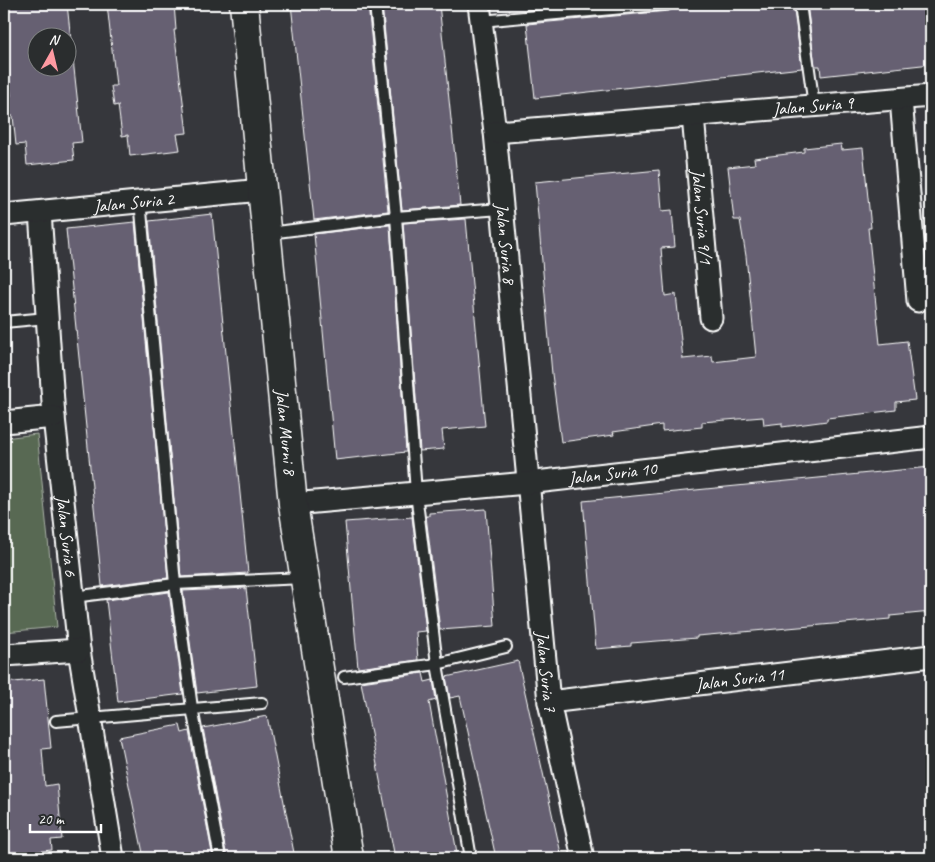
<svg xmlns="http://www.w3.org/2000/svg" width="935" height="862" viewBox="0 0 935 862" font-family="Caveat,sans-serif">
	<rect width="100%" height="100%" fill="#36373c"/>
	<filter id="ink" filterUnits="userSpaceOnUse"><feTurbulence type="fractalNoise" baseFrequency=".02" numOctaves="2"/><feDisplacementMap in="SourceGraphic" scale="10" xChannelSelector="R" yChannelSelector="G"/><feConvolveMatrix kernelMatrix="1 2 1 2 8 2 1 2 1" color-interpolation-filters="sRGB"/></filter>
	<g filter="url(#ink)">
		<!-- green -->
		<path fill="#586953" stroke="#acb4a9" d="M 37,434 L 57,627 L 4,632 L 4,438 Z"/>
		<!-- building -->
		<g fill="#666172" stroke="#fff" fill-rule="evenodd">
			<path d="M 4,4 L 67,4 L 82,142 L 72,143 L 74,160 L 27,165 L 25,144 L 16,145 L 13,116 L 10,116 L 8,96 L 11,96 ZM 38,38 L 68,38 L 68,68 L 38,68 Z"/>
			<path d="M 107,4 L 174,4 L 176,30 L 174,30 L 187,133 L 177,134 L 180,150 L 130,156 L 128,135 L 122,136 L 118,105 L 114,106 L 111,86 L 116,86 Z"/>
			<path d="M 291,4 L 368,4 L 388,211 L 314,220 Z"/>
			<path d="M 382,4 L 439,4 L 460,205 L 402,210 Z"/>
			<path d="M 535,4 L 595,4 L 535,9 Z"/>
			<path d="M 700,4 L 793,4 L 802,68 L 535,98 L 527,24 L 669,11 L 674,7 Z"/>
			<path d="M 807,4 L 931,4 L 931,64 L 821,76 L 820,66 L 815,66 Z"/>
			<path d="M 841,144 L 842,150 L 863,148 L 871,228 L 868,228 L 880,344 L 907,341 L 915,400 L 896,402 L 896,410 L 827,418 L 827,421 L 782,427 L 782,423 L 764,425 L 763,417 L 702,422 L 702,427 L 662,431 L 662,425 L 613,432 L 614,435 L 561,442 L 552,374 L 535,182 L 659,170 L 662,211 L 672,210 L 675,247 L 661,248 L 665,296 L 676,294 L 683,359 L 712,356 L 713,362 L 756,357 L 746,256 L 740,220 L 734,220 L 728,167 L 755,164 L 754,158 L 804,152 L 804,148 Z"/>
			<path d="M 212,214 L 248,573 L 181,577 L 149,221 Z"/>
			<path d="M 466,219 L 485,426 L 442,430 L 444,449 L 420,451 L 403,223 Z"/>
			<path d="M 135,222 L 168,578 L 102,586 L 66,229 Z"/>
			<path d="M 390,225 L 406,452 L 335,460 L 314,234 Z"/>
			<path d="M 931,467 L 931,612 L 890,616 L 890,619 L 697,636 L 697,638 L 631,643 L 631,646 L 596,649 L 583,501 Z"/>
			<path d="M 486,509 L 495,626 L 440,630 L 426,516 L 429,516 L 429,513 Z"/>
			<path d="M 412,517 L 426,631 L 416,632 L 418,660 L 358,668 L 345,522 Z"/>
			<path d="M 246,588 L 257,686 L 197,693 L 183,591 Z"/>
			<path d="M 169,592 L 183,694 L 118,702 L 106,600 Z"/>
			<path d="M 518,661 L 562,858 L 496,858 L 460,696 L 450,698 L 446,677 Z"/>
			<path d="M 423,673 L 425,682 L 433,680 L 436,700 L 429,702 L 458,858 L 395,858 L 361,682 Z"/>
			<path d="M 44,679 L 51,748 L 42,749 L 45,786 L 57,784 L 62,839 L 51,840 L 52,850 L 4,855 L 4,683 Z"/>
			<path d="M 267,716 L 295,858 L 227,858 L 203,728 Z"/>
			<path d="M 180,725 L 182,733 L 189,731 L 213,858 L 144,858 L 119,737 Z"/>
		</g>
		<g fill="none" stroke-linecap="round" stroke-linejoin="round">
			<defs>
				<g id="lane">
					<path d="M 375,4 L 396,217 L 416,493 L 437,664 L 471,858"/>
					<path d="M 800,4 L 814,106"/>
					<path d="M 481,21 L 668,4"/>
					<path d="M 140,200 L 175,584 L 192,708 L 220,858"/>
					<path d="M 269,233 L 396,217 L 501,209"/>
					<path d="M 4,322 L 47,318"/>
					<path d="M 73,597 L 175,584 L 304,578"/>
					<path d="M 344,677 L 437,664 L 506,647"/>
					<path d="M 56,721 L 262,703"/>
				</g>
				<g id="street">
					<path id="s1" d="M 479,4 L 495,132 L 549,702 L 583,858"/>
					<path d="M 901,99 L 918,301"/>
					<path id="s2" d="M 693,116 L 711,318"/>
					<path id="s3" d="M 495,132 L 931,96"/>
					<path id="s4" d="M 40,212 L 54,417 L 79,650 L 113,858"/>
					<path id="s5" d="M 4,215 L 262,190"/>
					<path d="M 4,422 L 54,417"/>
					<path id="s6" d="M 293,504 L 527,483 L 931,437"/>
					<path d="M 4,655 L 79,650"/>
					<path id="s7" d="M 549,702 L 931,656"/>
				</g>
				<g id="secondary">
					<path id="s8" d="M 244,4 L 293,504 L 349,858"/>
				</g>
			</defs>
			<!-- lane casing -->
			<use href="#lane" stroke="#fff" stroke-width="14"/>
			<!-- street casing -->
			<use href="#street" stroke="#fff" stroke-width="25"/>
			<!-- secondary casing -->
			<use href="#secondary" stroke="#fff" stroke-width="31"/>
			<!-- lane -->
			<use href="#lane" stroke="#2a2d2e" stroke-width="10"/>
			<!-- street -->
			<use href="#street" stroke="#2a2d2e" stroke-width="21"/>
			<!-- secondary -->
			<use href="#secondary" stroke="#2a2d2e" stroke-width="28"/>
		</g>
	</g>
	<g text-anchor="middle" stroke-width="5" stroke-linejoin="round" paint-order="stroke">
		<!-- street labels -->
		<g font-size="18" fill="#fff" stroke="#2a2d2e">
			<text dy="6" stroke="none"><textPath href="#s3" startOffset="319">Jalan Suria 9</textPath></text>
			<text dy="6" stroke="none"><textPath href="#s5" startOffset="130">Jalan Suria 2</textPath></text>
			<text dy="6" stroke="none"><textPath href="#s2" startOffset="101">Jalan Suria 9/1</textPath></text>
			<text dy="6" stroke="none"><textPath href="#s1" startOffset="241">Jalan Suria 8</textPath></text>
			<text dy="6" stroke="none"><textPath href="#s8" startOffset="430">Jalan Murni 8</textPath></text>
			<text dy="6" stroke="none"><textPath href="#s6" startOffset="321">Jalan Suria 10</textPath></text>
			<text dy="6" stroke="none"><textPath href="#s4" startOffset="325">Jalan Suria 6</textPath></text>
			<text dy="6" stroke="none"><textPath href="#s1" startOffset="671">Jalan Suria 7</textPath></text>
			<text dy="6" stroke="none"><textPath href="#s7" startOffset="192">Jalan Suria 11</textPath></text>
		</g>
	</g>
	<!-- margin -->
	<rect width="935" height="862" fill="none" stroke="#2a2d2e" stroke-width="20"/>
	<rect x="10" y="10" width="915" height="842" fill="none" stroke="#fff" stroke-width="2" filter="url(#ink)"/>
	<!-- north arrow -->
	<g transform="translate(52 52) rotate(8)"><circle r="24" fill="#2a2d2e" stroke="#7f8182"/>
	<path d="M0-4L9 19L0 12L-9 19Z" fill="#ff9aa2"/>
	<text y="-8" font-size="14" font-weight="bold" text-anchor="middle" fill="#ffffff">N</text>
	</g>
	<!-- scale -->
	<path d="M30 824v8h71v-8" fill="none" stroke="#ffffff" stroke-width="2.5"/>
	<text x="38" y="824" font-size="15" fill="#ffffff" stroke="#2a2d2e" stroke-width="4" paint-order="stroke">20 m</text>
</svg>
